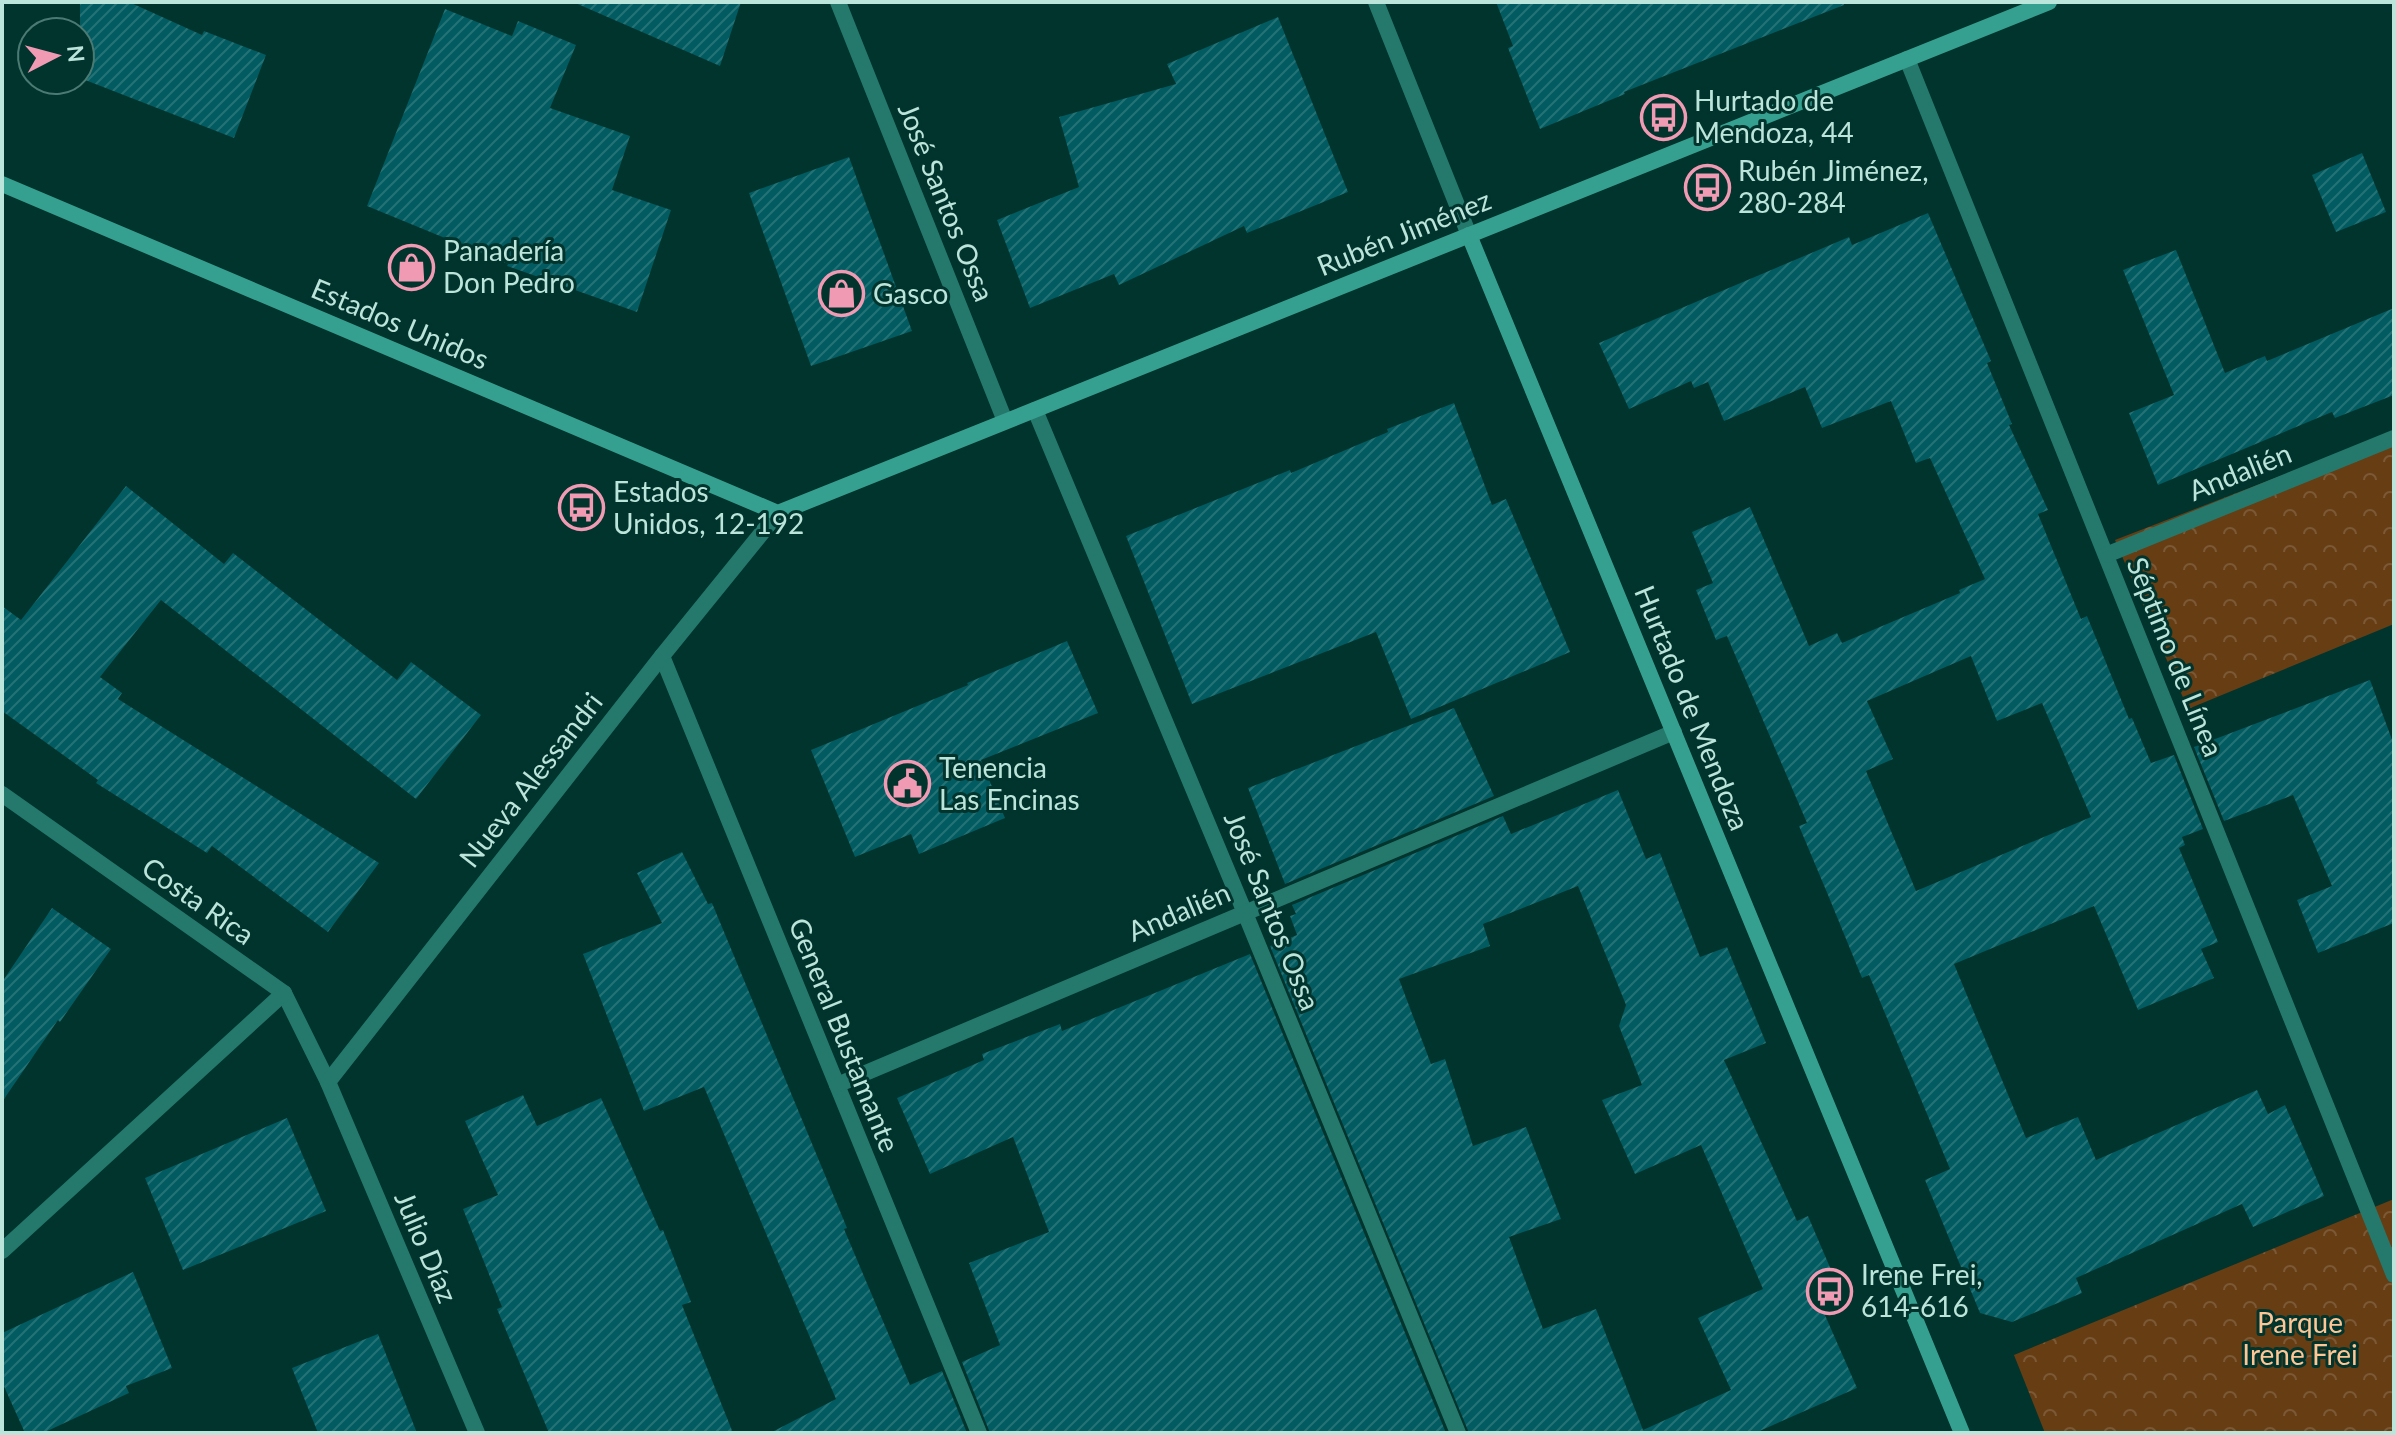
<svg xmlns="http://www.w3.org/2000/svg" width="2396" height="1435" viewBox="0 0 2396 1435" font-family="Lato,sans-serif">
	<defs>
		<pattern id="park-crowns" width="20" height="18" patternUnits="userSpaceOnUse" patternTransform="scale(2)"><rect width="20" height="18" fill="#673d14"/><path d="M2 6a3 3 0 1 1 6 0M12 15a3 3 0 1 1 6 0" fill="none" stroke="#7b5936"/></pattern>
		<pattern id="building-hatch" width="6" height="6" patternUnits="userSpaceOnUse" patternTransform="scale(2)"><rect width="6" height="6" fill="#015b60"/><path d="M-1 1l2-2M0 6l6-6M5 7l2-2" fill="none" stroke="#247276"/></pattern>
	</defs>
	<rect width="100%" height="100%" fill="#00342d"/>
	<!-- park -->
	<g fill="url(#park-crowns)">
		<path d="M 2394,432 L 2394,624 L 2188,709 L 2115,540 Z"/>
		<path d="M 2394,1199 L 2394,1433 L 2045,1433 L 2014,1355 Z"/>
	</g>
	<!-- building -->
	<g fill="url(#building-hatch)" fill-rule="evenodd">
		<path d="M 80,2 L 129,2 L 202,35 L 204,31 L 266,55 L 234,138 L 80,78 Z"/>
		<path d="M 573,2 L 741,2 L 720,66 Z"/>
		<path d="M 1496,2 L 1843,2 L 1844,5 L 1624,92 L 1625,94 L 1540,129 L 1508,48 L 1513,46 Z"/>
		<path d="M 445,9 L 512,36 L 518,21 L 576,45 L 550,108 L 630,136 L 612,190 L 671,210 L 637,312 L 507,266 L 508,264 L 367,206 Z"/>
		<path d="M 1278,17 L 1348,192 L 1247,233 L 1244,226 L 1119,285 L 1114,274 L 1030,308 L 997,220 L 1079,187 L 1059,117 L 1176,84 L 1167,64 Z"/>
		<path d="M 2362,153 L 2386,212 L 2336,232 L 2312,175 Z"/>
		<path d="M 849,157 L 912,331 L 811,366 L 749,193 Z"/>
		<path d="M 1928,213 L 1991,361 L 1987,363 L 2012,424 L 2009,425 L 2048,510 L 2038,514 L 2081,619 L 2087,616 L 2129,719 L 2132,718 L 2151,763 L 2174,755 L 2203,829 L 2182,837 L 2185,845 L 2179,848 L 2218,942 L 2201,949 L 2214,978 L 2138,1010 L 2094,906 L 1954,964 L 2026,1138 L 2078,1117 L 2096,1160 L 2257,1090 L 2268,1114 L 2285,1105 L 2324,1196 L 2253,1227 L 2242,1204 L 2076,1278 L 2082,1293 L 2012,1322 L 1980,1313 L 1925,1180 L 1950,1169 L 1869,975 L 1862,978 L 1828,895 L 1799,826 L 1807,823 L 1727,636 L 1716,640 L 1696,590 L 1713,583 L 1692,532 L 1750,507 L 1809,646 L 1837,633 L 1842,643 L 1960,593 L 1959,590 L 1985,579 L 1930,458 L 1916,463 L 1891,401 L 1822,428 L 1805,387 L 1724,421 L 1708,382 L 1694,388 L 1691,381 L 1629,409 L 1599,343 L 1849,237 L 1852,245 ZM 1971,656 L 1997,721 L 2042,703 L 2091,817 L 1916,891 L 1866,771 L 1893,759 L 1867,701 Z"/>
		<path d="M 2176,250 L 2225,373 L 2265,356 L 2267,361 L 2394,308 L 2394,395 L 2335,418 L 2332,412 L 2158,485 L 2129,413 L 2174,395 L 2123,270 Z"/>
		<path d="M 1454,403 L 1492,505 L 1506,499 L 1570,652 L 1411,719 L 1376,632 L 1192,704 L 1126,536 L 1290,470 L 1291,473 L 1388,432 L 1387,429 Z"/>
		<path d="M 126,486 L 224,564 L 233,553 L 397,680 L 411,662 L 481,715 L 416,799 L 161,600 L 100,677 L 122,693 L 118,699 L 379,863 L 328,932 L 212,846 L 207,853 L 96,783 L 98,780 L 2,711 L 2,606 L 21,620 Z"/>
		<path d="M 1067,641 L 1098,713 L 981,760 L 1005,818 L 919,854 L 911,834 L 855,857 L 811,750 L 968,685 L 967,683 Z"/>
		<path d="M 2370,680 L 2394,745 L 2394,923 L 2318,953 L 2297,900 L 2332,886 L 2293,795 L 2224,821 L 2194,747 Z"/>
		<path d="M 1454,708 L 1494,796 L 1285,884 L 1248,788 Z"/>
		<path d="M 1618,790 L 1646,859 L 1660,853 L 1700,957 L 1727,947 L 1766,1043 L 1724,1060 L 1797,1221 L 1808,1216 L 1832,1272 L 1810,1281 L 1857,1388 L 1755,1433 L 1469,1433 L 1270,946 L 1297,935 L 1290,916 L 1296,914 L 1292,905 L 1503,816 L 1511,834 ZM 1578,886 L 1626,1005 L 1619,1026 L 1642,1085 L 1602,1100 L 1635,1174 L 1701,1145 L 1763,1289 L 1698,1318 L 1731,1390 L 1643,1430 L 1596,1309 L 1543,1329 L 1509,1237 L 1561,1219 L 1526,1127 L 1473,1146 L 1445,1059 L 1431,1064 L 1399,979 L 1490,946 L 1483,924 Z"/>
		<path d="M 682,852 L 708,904 L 712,903 L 847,1228 L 844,1229 L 910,1385 L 942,1371 L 967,1433 L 770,1433 L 836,1399 L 704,1087 L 644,1111 L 583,954 L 662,923 L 637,873 Z"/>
		<path d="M 52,908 L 111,949 L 60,1022 L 58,1020 L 2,1102 L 2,982 Z"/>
		<path d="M 1250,954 L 1446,1433 L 990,1433 L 962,1362 L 1000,1345 L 969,1263 L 1049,1232 L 1013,1137 L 930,1174 L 897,1098 L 984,1060 L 982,1054 L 1060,1024 L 1062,1031 Z"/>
		<path d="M 523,1095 L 537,1126 L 601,1098 L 660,1231 L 663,1230 L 691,1302 L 682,1305 L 733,1433 L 549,1433 L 497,1309 L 502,1307 L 463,1209 L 498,1195 L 465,1121 Z"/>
		<path d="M 287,1118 L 326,1211 L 183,1270 L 145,1178 Z"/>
		<path d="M 133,1272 L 172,1368 L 126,1386 L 129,1393 L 43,1433 L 25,1433 L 2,1382 L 2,1333 Z"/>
		<path d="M 378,1334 L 417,1433 L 318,1433 L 292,1368 Z"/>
	</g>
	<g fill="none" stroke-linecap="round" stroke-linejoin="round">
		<!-- street -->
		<g stroke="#24796c" stroke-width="16">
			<path d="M 838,2 L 1005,421"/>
			<path d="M 1376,2 L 1469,235"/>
			<path d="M 1907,59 L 2394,1275"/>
			<path d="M 1035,410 L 1245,913 L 1458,1433"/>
			<path d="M 2106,555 L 2394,438"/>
			<path d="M 662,656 L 979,1433"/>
			<path d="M 2,794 L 284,993 L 328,1082 L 477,1433"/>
			<path d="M 328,1082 L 662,656 L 778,513"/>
			<path d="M 837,1085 L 1674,732"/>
			<path d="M 2,1251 L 284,993"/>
		</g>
		<!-- secondary -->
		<g stroke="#36a090" stroke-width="16">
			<path d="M 2,184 L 778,513 L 2049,2"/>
			<path d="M 1469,235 L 1962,1433"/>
		</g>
	</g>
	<!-- icons -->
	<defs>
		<symbol id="bus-ring" viewBox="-11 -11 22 22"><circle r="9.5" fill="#00342d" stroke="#f19ab3" stroke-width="1.5"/><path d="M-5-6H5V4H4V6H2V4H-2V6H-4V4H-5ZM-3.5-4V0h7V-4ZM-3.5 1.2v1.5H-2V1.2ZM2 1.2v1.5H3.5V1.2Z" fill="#f19ab3"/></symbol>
		<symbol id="shop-ring" viewBox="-11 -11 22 22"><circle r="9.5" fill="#00342d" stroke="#f19ab3" stroke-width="1.5"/><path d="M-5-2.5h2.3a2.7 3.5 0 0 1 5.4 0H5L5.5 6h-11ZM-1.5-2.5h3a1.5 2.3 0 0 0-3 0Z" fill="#f19ab3"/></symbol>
		<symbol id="civic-ring" viewBox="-11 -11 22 22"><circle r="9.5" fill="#00342d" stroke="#f19ab3" stroke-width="1.5"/><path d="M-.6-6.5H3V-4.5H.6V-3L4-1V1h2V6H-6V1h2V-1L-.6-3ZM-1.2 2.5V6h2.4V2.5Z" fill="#f19ab3"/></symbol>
	</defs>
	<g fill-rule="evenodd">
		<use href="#bus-ring" x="1638" y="92" width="51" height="51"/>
		<use href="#bus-ring" x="1682" y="162" width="51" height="51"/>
		<use href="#shop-ring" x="386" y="242" width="51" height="51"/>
		<use href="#shop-ring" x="816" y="268" width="51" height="51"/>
		<use href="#bus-ring" x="556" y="482" width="51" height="51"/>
		<use href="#civic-ring" x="882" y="758" width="51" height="51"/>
		<use href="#bus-ring" x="1804" y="1266" width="51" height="51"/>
	</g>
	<g text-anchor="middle" stroke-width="6" stroke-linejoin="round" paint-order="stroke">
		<!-- poi labels -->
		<g font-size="28" fill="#bbe4db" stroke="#00342d" text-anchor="start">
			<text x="1694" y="111">Hurtado de<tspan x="1694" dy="32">Mendoza, 44</tspan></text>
			<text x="1738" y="181">Rubén Jiménez,<tspan x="1738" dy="32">280-284</tspan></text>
			<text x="443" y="261">Panadería<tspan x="443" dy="32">Don Pedro</tspan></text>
			<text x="873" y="304">Gasco</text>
			<text x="613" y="502">Estados<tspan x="613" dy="32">Unidos, 12-192</tspan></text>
			<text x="939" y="778">Tenencia<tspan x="939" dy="32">Las Encinas</tspan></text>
			<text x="1861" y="1285">Irene Frei,<tspan x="1861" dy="32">614-616</tspan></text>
		</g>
		<!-- street labels -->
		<g font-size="28" fill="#bbe4db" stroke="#00342d">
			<text transform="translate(946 202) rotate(68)" y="10">José Santos Ossa</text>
			<text transform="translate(1404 233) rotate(-22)" y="10">Rubén Jiménez</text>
			<text transform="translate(400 324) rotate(23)" y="10">Estados Unidos</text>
			<text transform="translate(2240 472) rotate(-22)" y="10">Andalién</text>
			<text transform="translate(2175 657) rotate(68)" y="10">Séptimo de Línea</text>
			<text transform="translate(1692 708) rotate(68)" y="10">Hurtado de Mendoza</text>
			<text transform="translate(531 780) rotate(-52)" y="10">Nueva Alessandri</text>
			<text transform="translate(198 901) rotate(35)" y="10">Costa Rica</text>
			<text transform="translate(1272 911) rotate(68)" y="10">José Santos Ossa</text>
			<text transform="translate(1179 912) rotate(-23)" y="10">Andalién</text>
			<text transform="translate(844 1035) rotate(68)" y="10">General Bustamante</text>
			<text transform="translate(426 1247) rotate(67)" y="10">Julio Díaz</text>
		</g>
		<!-- park labels -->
		<g font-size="28" fill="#fec595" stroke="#00342d">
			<text x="2300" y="1333">Parque<tspan x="2300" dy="32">Irene Frei</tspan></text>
		</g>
	</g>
	<!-- border -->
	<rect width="2396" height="1435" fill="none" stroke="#bbe4db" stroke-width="8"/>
	<!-- north arrow -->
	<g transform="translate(56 56) rotate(84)"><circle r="38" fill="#00342d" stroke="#4b7a73" stroke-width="2"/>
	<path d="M0-6L14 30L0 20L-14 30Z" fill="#f19ab3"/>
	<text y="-12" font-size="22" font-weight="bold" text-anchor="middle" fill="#bbe4db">N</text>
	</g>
</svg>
